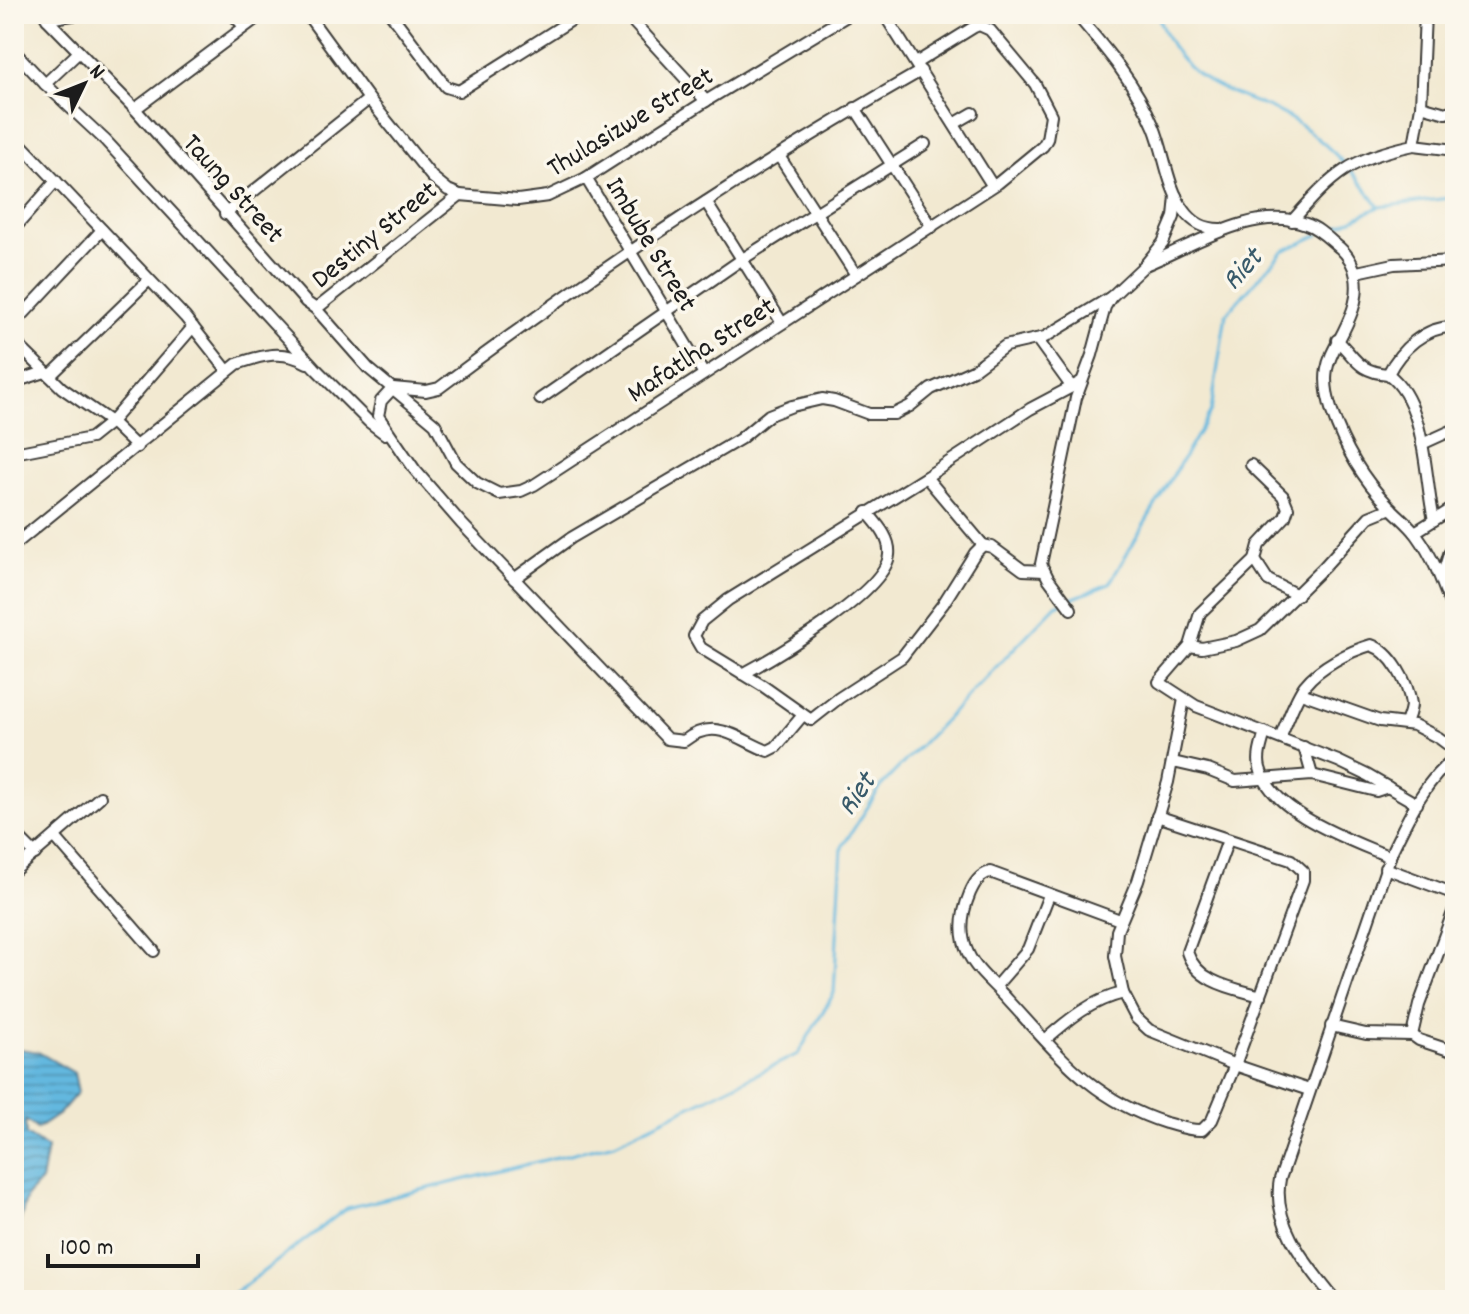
<svg xmlns="http://www.w3.org/2000/svg" width="1469" height="1314" viewBox="0 0 1469 1314" font-family="Dekko,sans-serif">
	<defs>
		<pattern id="water-rules" width="6" height="5" patternUnits="userSpaceOnUse" patternTransform="scale(2)"><rect width="6" height="5" fill="#63b8df"/><path d="M0 2.5h6" fill="none" stroke="#5195b4"/></pattern>
	</defs>
	<rect width="100%" height="100%" fill="#fbf7ec"/>
	<filter id="ink" filterUnits="userSpaceOnUse"><feTurbulence type="fractalNoise" baseFrequency=".0125" numOctaves="2"/><feDisplacementMap in="SourceGraphic" scale="16" xChannelSelector="R" yChannelSelector="G"/><feConvolveMatrix kernelMatrix="1 2 1 2 8 2 1 2 1" color-interpolation-filters="sRGB"/></filter>
	<filter id="wash" filterUnits="userSpaceOnUse"><feTurbulence type="fractalNoise" baseFrequency=".006" numOctaves="4" result="noise"/><feDisplacementMap in="SourceGraphic" scale="32" xChannelSelector="R" yChannelSelector="G"/><feGaussianBlur stdDeviation="1.8" result="paint"/><feColorMatrix in="noise" values="0 0 0 0 0 0 0 0 0 0 0 0 0 0 0 0 0 1.4 0 .05"/><feComposite in="paint" operator="in"/></filter>
	<g filter="url(#wash)">
		<rect width="100%" height="100%" fill="#f2e9d1"/>
		<!-- water -->
		<path fill="url(#water-rules)" stroke="#406a7e" stroke-width="2" d="M 14,1048 L 38,1052 L 74,1073 L 78,1092 L 59,1114 L 37,1129 L 25,1120 L 26,1135 L 47,1148 L 41,1181 L 27,1196 L 14,1244 Z"/>
		<g fill="none" stroke-linecap="round" stroke-linejoin="round">
			<!-- stream -->
			<g stroke="#63b8df" stroke-width="3">
				<path d="M 1158,14 C 1160,26 1167,38 1173,48 C 1208,99 1259,94 1303,127 C 1335,150 1357,176 1379,207"/>
				<path d="M 1326,232 L 1379,207 L 1449,198 L 1455,201"/>
				<path d="M 232,1300 L 235,1293 L 347,1208 L 615,1143 L 798,1054 L 834,993 L 842,847 L 882,785 L 1056,605 L 1109,584 L 1211,411 L 1226,314 L 1283,251 L 1319,235"/>
			</g>
		</g>
	</g>
	<g filter="url(#ink)">
		<g fill="none" stroke-linecap="round" stroke-linejoin="round">
			<defs>
				<g id="minor">
					<path d="M 45,14 L 47,19 L 135,109 L 306,302 L 316,309 L 368,368 L 435,424 L 456,463 L 477,483 L 499,494 L 521,491 L 534,485 L 998,183 L 1043,146 L 1047,139 L 1051,115 L 1035,84 L 990,30 L 979,25 L 974,27 L 916,63"/>
					<path d="M 232,14 L 244,26"/>
					<path d="M 307,14 L 369,99 L 432,177 L 448,190 L 460,195 L 518,200 L 548,196 L 586,178 L 706,101 L 850,14"/>
					<path d="M 391,14 L 446,87 L 459,91 L 581,14"/>
					<path d="M 626,14 L 706,101"/>
					<path d="M 884,14 L 992,185"/>
					<path d="M 1076,14 C 1106,49 1136,84 1154,127 C 1165,154 1167,186 1184,210 C 1193,223 1204,229 1220,229"/>
					<path d="M 47,19 L 79,14"/>
					<path d="M 14,51 L 45,84 L 106,141 L 315,368 L 369,422 L 385,434"/>
					<path d="M 45,84 L 79,52"/>
					<path d="M 1421,106 L 1446,113 L 1455,109"/>
					<path d="M 855,108 L 932,227"/>
					<path d="M 135,109 L 262,14"/>
					<path d="M 954,124 L 973,113"/>
					<path d="M 14,137 L 185,317 L 227,370"/>
					<path d="M 1414,145 L 1455,150"/>
					<path d="M 779,156 L 856,275"/>
					<path d="M 586,178 L 704,374"/>
					<path d="M 706,202 L 782,323"/>
					<path d="M 225,214 L 369,99"/>
					<path d="M 1292,221 C 1334,173 1351,158 1414,145 L 1421,106 L 1425,14"/>
					<path d="M 14,229 L 56,181"/>
					<path d="M 1145,265 C 1193,246 1254,204 1306,224 C 1319,228 1330,240 1340,248 C 1358,264 1360,287 1353,309 C 1338,353 1315,359 1332,412 C 1344,447 1362,478 1388,505 C 1397,515 1409,524 1417,535 C 1436,561 1444,588 1455,617"/>
					<path d="M 1357,272 L 1394,264 L 1455,261"/>
					<path d="M 316,309 L 460,195"/>
					<path d="M 14,324 L 102,230"/>
					<path d="M 1037,339 L 1071,386"/>
					<path d="M 1337,340 C 1356,358 1358,372 1388,374 C 1427,403 1424,477 1434,520"/>
					<path d="M 14,341 L 62,388 L 111,422 L 137,447"/>
					<path d="M 1388,374 C 1400,350 1426,325 1455,327"/>
					<path d="M 50,376 L 149,280"/>
					<path d="M 14,382 L 45,372"/>
					<path d="M 540,399 L 741,260 L 925,144"/>
					<path d="M 1422,444 L 1455,429"/>
					<path d="M 14,453 L 91,438 L 111,422 L 193,327"/>
					<path d="M 926,477 L 983,545"/>
					<path d="M 1391,508 L 1369,517 L 1324,567 L 1260,630 L 1236,641 L 1202,648 L 1190,646 L 1159,682 L 1196,706 L 1338,761 L 1367,775 L 1417,804"/>
					<path d="M 1415,532 L 1455,507"/>
					<path d="M 14,545 L 237,364 C 262,355 283,349 307,363"/>
					<path d="M 1255,560 L 1268,580 L 1297,595"/>
					<path d="M 1044,571 L 1023,570 L 992,547 L 983,545 L 975,553 L 943,604 L 902,657 L 839,698 L 811,720 L 763,686 L 701,648 L 694,636 L 702,621 L 728,600 L 926,477 L 1030,409 L 1081,382"/>
					<path d="M 1442,577 L 1449,554 L 1455,545"/>
					<path d="M 514,579 L 571,538 L 740,439 L 769,415 L 792,406 L 822,399 L 834,401 L 869,414 L 894,414 L 910,406 L 931,389 L 973,370 L 1005,346 L 1045,337 L 1111,297"/>
					<path d="M 1071,609 L 1048,578 L 1041,564 L 1076,398 L 1092,355 L 1105,307 L 1111,297 L 1145,265 L 1163,243 L 1174,217 L 1176,196"/>
					<path d="M 1190,646 L 1200,613 L 1255,560 L 1259,545 L 1285,517 L 1288,508 L 1283,496 L 1251,465"/>
					<path d="M 743,674 C 776,656 886,591 889,555 C 891,538 877,524 867,512"/>
					<path d="M 1301,693 L 1380,721 L 1414,725 L 1439,738 L 1455,750"/>
					<path d="M 1184,699 L 1168,782 L 1138,881 L 1117,931 L 1115,956 L 1123,993 L 1136,1018 L 1149,1030 L 1235,1065 L 1309,1090"/>
					<path d="M 803,715 L 776,747 L 768,751 C 737,739 716,716 684,741 L 667,739 L 461,523 L 415,470 L 378,416 L 381,401 L 393,388 L 426,391 L 439,388 C 592,273 754,166 921,71"/>
					<path d="M 1265,732 C 1262,744 1257,756 1260,768 C 1271,813 1351,840 1390,857"/>
					<path d="M 1280,738 C 1288,721 1294,700 1305,685 C 1319,667 1350,651 1371,645 C 1392,652 1408,683 1411,704 C 1411,711 1408,717 1406,723"/>
					<path d="M 1304,747 L 1312,775"/>
					<path d="M 1173,762 L 1208,770 L 1235,781 L 1312,775 L 1376,791 L 1388,787"/>
					<path d="M 14,833 L 35,854"/>
					<path d="M 55,837 L 154,951"/>
					<path d="M 1228,840 L 1187,952 C 1197,983 1233,988 1261,996"/>
					<path d="M 1385,868 L 1455,894"/>
					<path d="M 14,871 L 100,797"/>
					<path d="M 1120,920 L 990,872 C 979,875 974,884 970,893 C 962,912 959,934 968,953 C 976,971 996,986 1008,1000 C 1059,1055 1091,1099 1166,1123 C 1178,1126 1190,1131 1202,1130 L 1212,1120 L 1235,1065 L 1303,880 L 1303,871 L 1291,860 L 1157,816"/>
					<path d="M 996,986 L 1028,949 L 1049,895"/>
					<path d="M 1331,1026 L 1366,1034 L 1412,1035 L 1419,1040 L 1455,1052"/>
					<path d="M 1412,1035 L 1419,1005 L 1455,907"/>
					<path d="M 1045,1040 C 1069,1019 1092,1000 1123,993"/>
					<path d="M 1335,1300 C 1309,1267 1271,1225 1280,1179 L 1392,851 C 1407,820 1426,778 1455,758"/>
				</g>
			</defs>
			<!-- minor casing -->
			<use href="#minor" stroke="#3c3b37" stroke-width="14"/>
			<!-- minor -->
			<use href="#minor" stroke="#fff" stroke-width="10"/>
		</g>
	</g>
	<g text-anchor="middle" stroke-width="7" stroke-linejoin="round" paint-order="stroke">
		<!-- street labels -->
		<g font-size="28" fill="#1c1c1c" stroke="#fbf7ec">
			<text transform="translate(629 120) rotate(-31)" y="10">Thulasizwe Street</text>
			<text transform="translate(235 187) rotate(48)" y="10">Taung Street</text>
			<text transform="translate(373 233) rotate(-39)" y="10">Destiny Street</text>
			<text transform="translate(653 243) rotate(59)" y="10">Imbube Street</text>
			<text transform="translate(700 348) rotate(-33)" y="10">Mafatlha Street</text>
		</g>
		<!-- water labels -->
		<g font-size="30" font-style="italic" fill="#385a6a" stroke="#fbf7ec">
			<text transform="translate(1241 268) rotate(-48)" y="10">Riet</text>
			<text transform="translate(855 793) rotate(-55)" y="10">Riet</text>
		</g>
	</g>
	<!-- margin -->
	<rect width="1469" height="1314" fill="none" stroke="#fbf7ec" stroke-width="48"/>
	<!-- north arrow -->
	<g transform="translate(84 84) rotate(47)" stroke="#fbf7ec" stroke-width="6" paint-order="stroke">
	<path d="M0-6L14 30L0 20L-14 30Z" fill="#1c1c1c"/>
	<text y="-12" font-size="22" font-weight="bold" text-anchor="middle" fill="#1c1c1c">N</text>
	</g>
	<!-- scale -->
	<path d="M48 1254v12h150v-12" fill="none" stroke="#1c1c1c" stroke-width="4"/>
	<text x="60" y="1254" font-size="24" fill="#1c1c1c" stroke="#fbf7ec" stroke-width="6" paint-order="stroke">100 m</text>
</svg>
